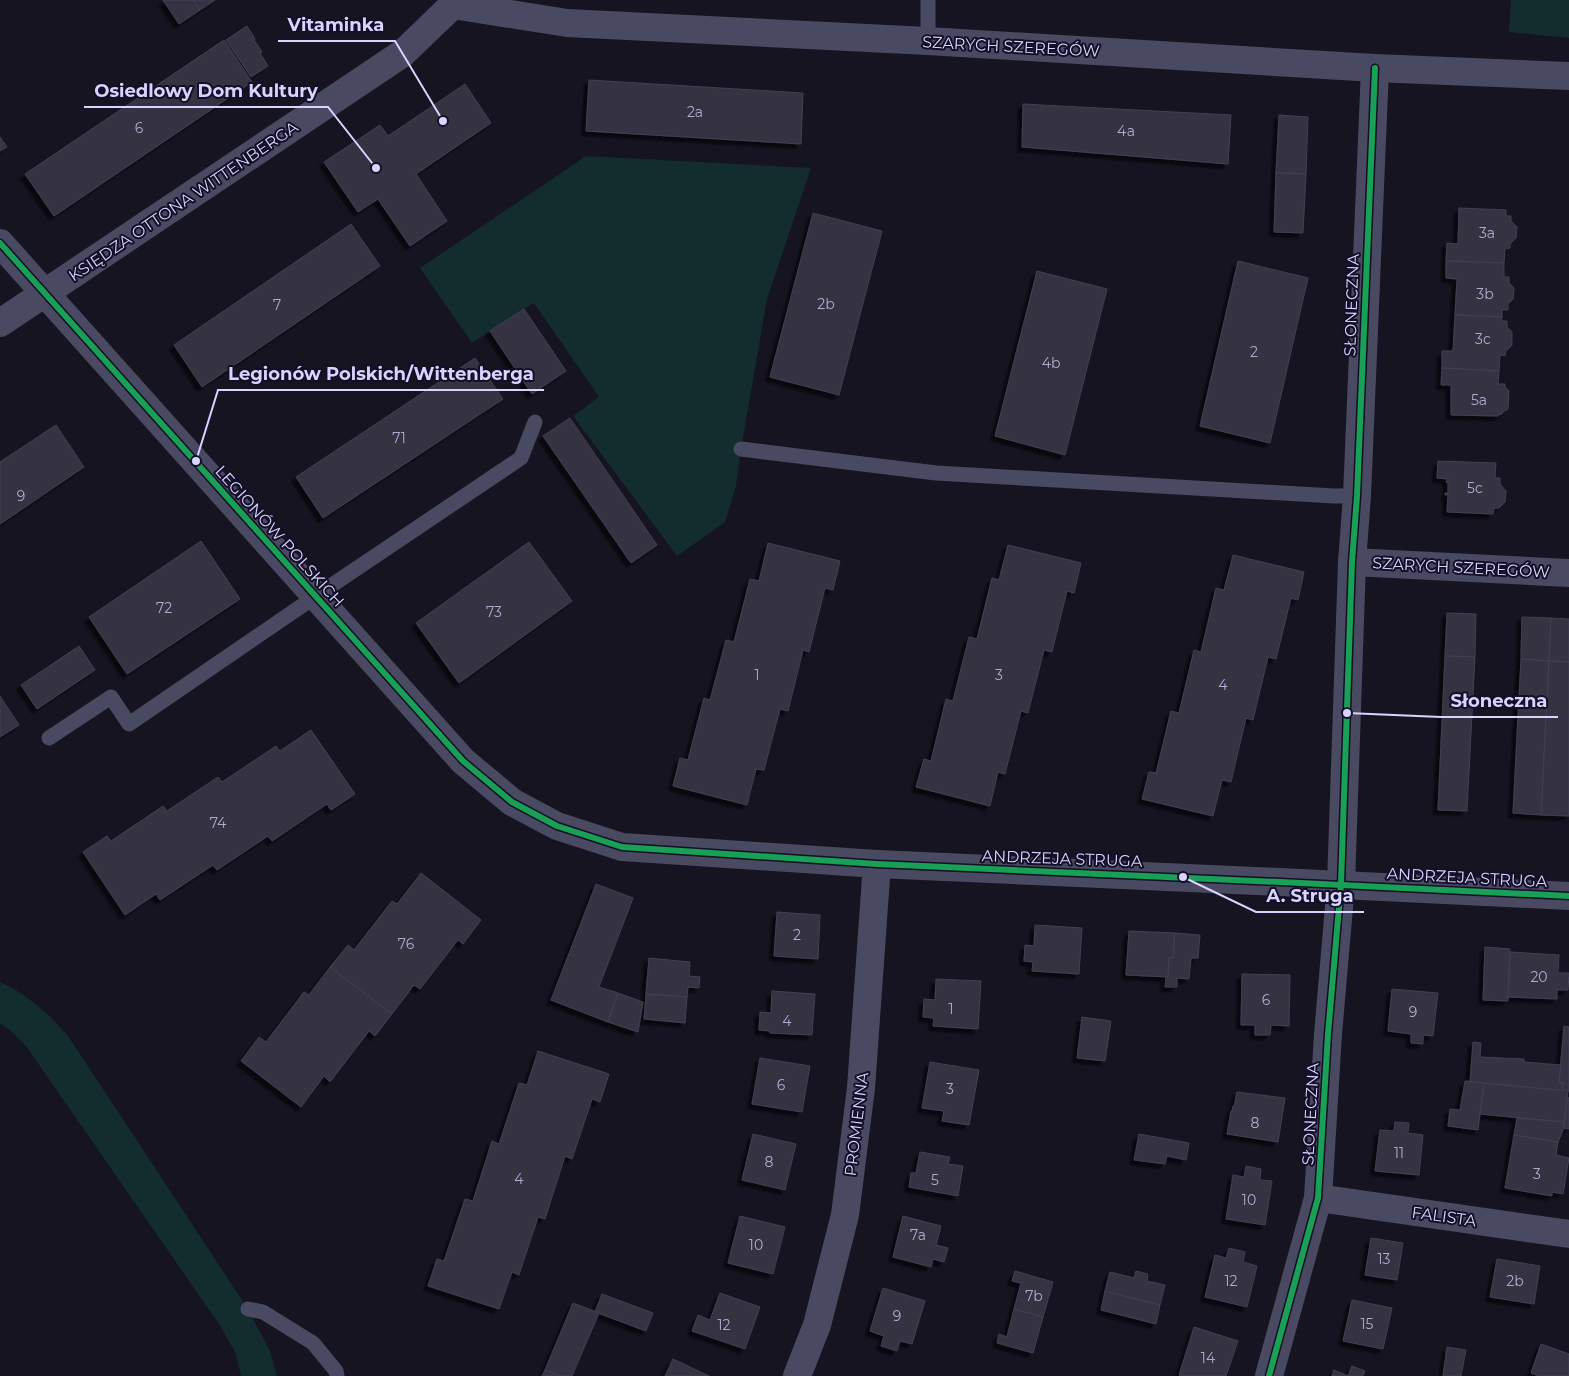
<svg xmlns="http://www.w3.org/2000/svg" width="1569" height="1376" viewBox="0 0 1569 1376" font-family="Montserrat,sans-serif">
	<defs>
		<filter id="shadow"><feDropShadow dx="-4.5" dy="4.5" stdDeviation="1" flood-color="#0009"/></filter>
	</defs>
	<rect width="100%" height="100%" fill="#161421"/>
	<!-- green -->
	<g fill="#132c2d">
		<path d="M 1511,0 L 1569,0 L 1569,38 L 1509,32 Z"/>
		<path d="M 586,156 L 811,168 L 767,299 L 741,449 L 736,486 L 725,522 L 677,556 L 573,416 L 599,397 L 534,303 L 472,343 L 420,268 Z"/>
		<path d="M 0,982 C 27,994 49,1014 68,1036 L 248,1309 L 270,1351 L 277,1376 L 241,1376 L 236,1354 L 221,1327 L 26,1046 L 9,1029 L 0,1024 Z"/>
	</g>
	<!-- building -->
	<g fill="#343243" stroke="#433f54" filter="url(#shadow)">
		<path d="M 163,0 L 193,0 L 200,10 L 179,24 Z"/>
		<path d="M 193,0 L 215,0 L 200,10 Z"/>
		<path d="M 247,26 L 255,39 L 254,40 L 262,52 L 260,53 L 268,66 L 251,77 L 226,40 Z"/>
		<path d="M 224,40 L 252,82 L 54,216 L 25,174 Z"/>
		<path d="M 589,80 L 803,93 L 801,144 L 586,131 Z"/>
		<path d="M 465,84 L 491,123 L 416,174 L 447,221 L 410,246 L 378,199 L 358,212 L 324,162 L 380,125 L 388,136 Z"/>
		<path d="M 1023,104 L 1231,115 L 1228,164 L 1022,147 Z"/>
		<path d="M 1279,115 L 1308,117 L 1306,174 L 1276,173 Z"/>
		<path d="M 0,137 L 7,147 L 0,151 Z"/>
		<path d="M 1276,173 L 1306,174 L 1303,233 L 1274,232 Z"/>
		<path d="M 1459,208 L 1506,210 L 1506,216 L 1511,216 L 1511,221 L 1517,227 L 1516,238 L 1510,244 L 1510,248 L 1505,249 L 1504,263 L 1446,261 L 1447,243 L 1458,244 Z"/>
		<path d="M 813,213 L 882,231 L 839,395 L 770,377 Z"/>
		<path d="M 351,224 L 380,266 L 202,387 L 174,345 Z"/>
		<path d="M 1238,261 L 1308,278 L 1270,443 L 1200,426 Z"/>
		<path d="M 1446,261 L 1504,263 L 1504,277 L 1509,277 L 1509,283 L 1514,288 L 1513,299 L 1508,304 L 1508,310 L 1502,310 L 1502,317 L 1455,315 L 1457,279 L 1446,278 Z"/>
		<path d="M 1037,271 L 1107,289 L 1065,455 L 995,436 Z"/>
		<path d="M 524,309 L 566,371 L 532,394 L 490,331 Z"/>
		<path d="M 1455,315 L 1502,317 L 1501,321 L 1507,321 L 1507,327 L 1512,332 L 1512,345 L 1506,351 L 1505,356 L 1500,355 L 1499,371 L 1442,368 L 1442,351 L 1453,351 Z"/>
		<path d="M 475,358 L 503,399 L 323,518 L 296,477 Z"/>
		<path d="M 1442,368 L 1499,371 L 1498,384 L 1505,384 L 1505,387 L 1509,391 L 1508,409 L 1503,412 L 1502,414 L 1498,415 L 1498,416 L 1451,415 L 1451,385 L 1441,385 Z"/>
		<path d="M 570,418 L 657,545 L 631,563 L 543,436 Z"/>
		<path d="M 56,425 L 84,467 L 0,524 L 0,462 Z"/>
		<path d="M 1438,461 L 1496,463 L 1495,478 L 1500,478 L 1500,484 L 1506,491 L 1505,502 L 1499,508 L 1494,508 L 1493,514 L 1447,512 L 1448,495 L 1445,495 L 1445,493 L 1448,493 L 1448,483 L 1446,482 L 1446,481 L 1448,481 L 1448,479 L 1437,478 Z"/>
		<path d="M 201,541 L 240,599 L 127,674 L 89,617 Z"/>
		<path d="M 529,542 L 572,601 L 459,683 L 416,623 Z"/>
		<path d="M 768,543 L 840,561 L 833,590 L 825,588 L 809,652 L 803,650 L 788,711 L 780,709 L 764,770 L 756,769 L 747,805 L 673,786 L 680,758 L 688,760 L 704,698 L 710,700 L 726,640 L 734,642 L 750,579 L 759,581 Z"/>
		<path d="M 1008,545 L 1081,563 L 1074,593 L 1067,591 L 1052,652 L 1044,650 L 1028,713 L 1021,711 L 1005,774 L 998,772 L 990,806 L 916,787 L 924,759 L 931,761 L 946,699 L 953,701 L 969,637 L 977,639 L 992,578 L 999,580 Z"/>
		<path d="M 1233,555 L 1304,572 L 1298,600 L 1291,598 L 1276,659 L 1268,657 L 1253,720 L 1246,718 L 1231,782 L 1222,780 L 1213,816 L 1142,799 L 1149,772 L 1156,773 L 1171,711 L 1179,713 L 1194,650 L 1201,652 L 1216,588 L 1224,590 Z"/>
		<path d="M 1447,613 L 1476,614 L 1475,657 L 1445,656 Z"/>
		<path d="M 1522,617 L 1551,618 L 1549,661 L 1521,659 Z"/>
		<path d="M 1551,618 L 1569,619 L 1569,662 L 1549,661 Z"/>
		<path d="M 79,646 L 95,670 L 37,709 L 21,685 Z"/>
		<path d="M 1445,656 L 1475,657 L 1467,811 L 1438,810 Z"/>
		<path d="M 1521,659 L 1549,661 L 1541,815 L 1513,813 Z"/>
		<path d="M 1549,661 L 1569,662 L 1569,816 L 1541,815 Z"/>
		<path d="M 0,696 L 19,725 L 0,737 Z"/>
		<path d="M 311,730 L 355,794 L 331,810 L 327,804 L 272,841 L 268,836 L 217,870 L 213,865 L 160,900 L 156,894 L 125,915 L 83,852 L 107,836 L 111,841 L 163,806 L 167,811 L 218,777 L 222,782 L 276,746 L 280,751 Z"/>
		<path d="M 421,873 L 481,920 L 463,944 L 458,940 L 420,989 L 414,985 L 392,1014 L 330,967 L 348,945 L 354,950 L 392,901 L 397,904 Z"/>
		<path d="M 596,884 L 633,898 L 599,987 L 618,993 L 608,1022 L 551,1000 Z"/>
		<path d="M 777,912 L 820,915 L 818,959 L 774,956 Z"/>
		<path d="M 1035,925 L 1082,928 L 1079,974 L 1032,971 L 1033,962 L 1024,961 L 1025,945 L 1034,946 Z"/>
		<path d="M 1129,931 L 1175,933 L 1173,958 L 1169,958 L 1168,977 L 1126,975 Z"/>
		<path d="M 1175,933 L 1200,935 L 1198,958 L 1191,958 L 1189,979 L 1177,978 L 1177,987 L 1165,987 L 1166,977 L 1168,977 L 1169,958 L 1173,958 Z"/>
		<path d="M 1485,947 L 1510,949 L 1508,1001 L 1483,1000 Z"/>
		<path d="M 1510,952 L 1559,955 L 1558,973 L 1569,973 L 1568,990 L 1557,990 L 1557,999 L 1508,997 Z"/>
		<path d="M 649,958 L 690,962 L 689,976 L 700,977 L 699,988 L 688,987 L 687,997 L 646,994 Z"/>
		<path d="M 330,967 L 392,1014 L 375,1036 L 369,1031 L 330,1082 L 324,1076 L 301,1107 L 241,1061 L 259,1037 L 266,1042 L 304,992 L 309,995 Z"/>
		<path d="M 1242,974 L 1290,975 L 1289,1026 L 1271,1025 L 1270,1035 L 1255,1035 L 1255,1025 L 1241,1025 Z"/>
		<path d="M 936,979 L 981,981 L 978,1029 L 933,1026 L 934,1018 L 923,1017 L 924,999 L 935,1000 Z"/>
		<path d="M 1392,989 L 1438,993 L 1433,1036 L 1423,1035 L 1423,1044 L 1411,1043 L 1411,1034 L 1388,1031 Z"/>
		<path d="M 772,991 L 815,994 L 812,1035 L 770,1033 L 770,1031 L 759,1030 L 760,1012 L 771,1013 Z"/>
		<path d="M 618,993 L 643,1002 L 638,1032 L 608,1022 Z"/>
		<path d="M 646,994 L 687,997 L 685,1023 L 644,1019 Z"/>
		<path d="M 1082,1017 L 1111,1021 L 1105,1061 L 1077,1058 Z"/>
		<path d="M 1564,1026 L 1569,1027 L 1569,1091 L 1562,1091 L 1563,1083 L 1559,1082 Z"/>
		<path d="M 1473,1042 L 1481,1043 L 1480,1057 L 1524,1059 L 1524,1062 L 1561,1065 L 1559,1082 L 1563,1083 L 1562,1091 L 1470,1082 Z"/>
		<path d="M 538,1051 L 609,1074 L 600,1102 L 592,1099 L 572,1159 L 565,1156 L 545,1219 L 538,1217 L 519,1275 L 512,1272 L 499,1309 L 428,1286 L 437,1259 L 444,1261 L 465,1199 L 473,1201 L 492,1141 L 499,1144 L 519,1083 L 527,1085 Z"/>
		<path d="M 760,1058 L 810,1066 L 802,1112 L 752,1104 Z"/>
		<path d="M 930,1062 L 979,1070 L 969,1125 L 942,1121 L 944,1111 L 922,1108 Z"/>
		<path d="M 1465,1081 L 1484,1083 L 1478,1130 L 1448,1126 L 1450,1109 L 1460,1110 Z"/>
		<path d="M 1484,1083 L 1568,1091 L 1564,1122 L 1480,1114 Z"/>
		<path d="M 1237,1092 L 1285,1098 L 1278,1142 L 1227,1134 L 1231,1111 L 1232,1111 L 1233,1106 L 1234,1107 Z"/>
		<path d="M 1567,1097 L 1569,1098 L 1569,1129 L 1564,1128 Z"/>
		<path d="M 1517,1118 L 1564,1122 L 1564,1128 L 1558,1142 L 1514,1135 Z"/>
		<path d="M 1395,1122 L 1409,1123 L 1408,1133 L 1423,1135 L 1419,1175 L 1375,1171 L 1380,1130 L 1394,1131 Z"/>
		<path d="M 753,1134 L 796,1144 L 785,1190 L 742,1180 Z"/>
		<path d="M 1139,1134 L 1189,1143 L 1186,1160 L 1167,1156 L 1165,1164 L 1134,1160 Z"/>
		<path d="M 1514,1135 L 1558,1142 L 1556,1155 L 1569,1158 L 1563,1194 L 1552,1192 L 1552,1196 L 1505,1188 Z"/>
		<path d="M 920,1152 L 950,1157 L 948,1164 L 963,1166 L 958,1196 L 909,1187 L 911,1173 L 916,1173 Z"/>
		<path d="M 1246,1166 L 1261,1169 L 1260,1180 L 1272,1181 L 1265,1225 L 1226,1219 L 1233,1175 L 1244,1177 Z"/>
		<path d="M 740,1216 L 785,1227 L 773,1274 L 728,1263 Z"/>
		<path d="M 903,1216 L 941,1226 L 936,1245 L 948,1248 L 944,1262 L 933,1259 L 931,1267 L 893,1257 Z"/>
		<path d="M 1371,1238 L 1403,1243 L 1397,1280 L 1365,1275 Z"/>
		<path d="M 1229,1248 L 1245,1252 L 1243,1262 L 1257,1266 L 1247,1307 L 1205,1297 L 1215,1255 L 1226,1258 Z"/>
		<path d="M 1497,1259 L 1540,1266 L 1534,1304 L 1490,1297 Z"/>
		<path d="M 1015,1271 L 1053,1282 L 1043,1317 L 1014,1309 L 1021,1283 L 1012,1281 Z"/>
		<path d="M 1136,1271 L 1148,1274 L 1147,1281 L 1165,1285 L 1160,1305 L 1105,1291 L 1110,1272 L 1134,1278 Z"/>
		<path d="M 883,1288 L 925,1301 L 912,1344 L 900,1341 L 897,1351 L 881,1346 L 884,1336 L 870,1331 Z"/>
		<path d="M 1105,1291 L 1160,1305 L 1156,1324 L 1101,1310 Z"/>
		<path d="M 720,1293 L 760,1307 L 745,1349 L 692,1331 L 698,1315 L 710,1320 Z"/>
		<path d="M 602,1294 L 653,1313 L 646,1331 L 595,1312 Z"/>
		<path d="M 1352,1300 L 1392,1308 L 1383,1349 L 1343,1341 Z"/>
		<path d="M 573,1303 L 599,1313 L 572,1376 L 559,1376 L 545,1370 Z"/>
		<path d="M 1014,1309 L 1043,1317 L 1033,1353 L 997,1343 L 999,1334 L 1007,1337 Z"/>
		<path d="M 1194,1327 L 1238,1341 L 1226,1376 L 1182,1376 L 1179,1375 Z"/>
		<path d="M 1541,1344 L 1569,1354 L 1569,1376 L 1539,1376 L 1531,1373 Z"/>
		<path d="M 1447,1347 L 1466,1350 L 1461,1376 L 1443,1376 Z"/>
		<path d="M 673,1359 L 709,1376 L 665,1376 Z"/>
		<path d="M 1352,1366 L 1365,1371 L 1363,1376 L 1332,1376 L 1334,1370 L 1348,1376 Z"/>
		<path d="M 545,1370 L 559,1376 L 542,1376 Z"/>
	</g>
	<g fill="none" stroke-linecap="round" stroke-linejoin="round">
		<!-- service -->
		<g stroke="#4a4962" stroke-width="15">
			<path d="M 928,0 L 928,41"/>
			<path d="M 741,449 L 936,473 L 1334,496 L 1357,496"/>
			<path d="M 49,738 L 111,697 L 129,724 L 341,579 L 521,458 L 535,422"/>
			<path d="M 248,1309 L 263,1312 L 313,1343 L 336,1371 L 337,1376"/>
		</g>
		<!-- minor -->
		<g stroke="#4a4962" stroke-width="28">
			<path d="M 453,5 L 567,23 L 928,41 L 1375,68 L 1569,76"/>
			<path d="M 0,243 L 463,761 L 512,802 L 557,826 L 622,847 L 877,864 L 1280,882 L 1569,896"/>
			<path d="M 0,323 L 403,53 L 453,5 L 454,0"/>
			<path d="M 1352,562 L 1569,573"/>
			<path d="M 1318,1198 L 1569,1234"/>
			<path d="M 797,1376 L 817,1325 L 845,1215 L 861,1088 L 877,864"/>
			<path d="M 1269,1376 L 1318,1198 L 1328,1034 L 1341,884 L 1352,562 L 1357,496 L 1375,68"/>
		</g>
		<defs>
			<g id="cycleway">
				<path d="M 0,243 L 463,761 L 512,802 L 557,826 L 622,847 L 877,864 L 1280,882 L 1569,896"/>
				<path d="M 1269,1376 L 1318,1198 L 1328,1034 L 1341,884 L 1352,562 L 1357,496 L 1375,68"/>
			</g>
		</defs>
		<!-- cycleway casing -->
		<use href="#cycleway" stroke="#130f26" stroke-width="9"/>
		<!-- cycleway -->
		<use href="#cycleway" stroke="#1a9f57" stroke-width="6"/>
	</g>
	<g text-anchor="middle" stroke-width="4" stroke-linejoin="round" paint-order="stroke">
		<!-- number labels -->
		<g font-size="14" fill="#b0acd0">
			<text x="695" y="117">2a</text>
			<text x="139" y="133">6</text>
			<text x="1126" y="136">4a</text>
			<text x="1487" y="238">3a</text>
			<text x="1485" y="299">3b</text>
			<text x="826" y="309">2b</text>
			<text x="277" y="310">7</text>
			<text x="1483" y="344">3c</text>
			<text x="1254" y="357">2</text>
			<text x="1051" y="368">4b</text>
			<text x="1479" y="405">5a</text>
			<text x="399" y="443">71</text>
			<text x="1475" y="493">5c</text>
			<text x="21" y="501">9</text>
			<text x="164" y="613">72</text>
			<text x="494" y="617">73</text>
			<text x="757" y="680">1</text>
			<text x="999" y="680">3</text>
			<text x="1223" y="690">4</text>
			<text x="218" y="828">74</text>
			<text x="797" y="940">2</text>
			<text x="406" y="949">76</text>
			<text x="1539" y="982">20</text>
			<text x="1266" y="1005">6</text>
			<text x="951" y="1014">1</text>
			<text x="1413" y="1017">9</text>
			<text x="787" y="1026">4</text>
			<text x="781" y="1090">6</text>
			<text x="950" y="1094">3</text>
			<text x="1255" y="1128">8</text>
			<text x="1399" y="1158">11</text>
			<text x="769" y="1167">8</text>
			<text x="1537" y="1179">3</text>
			<text x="519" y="1184">4</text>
			<text x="935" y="1185">5</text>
			<text x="1249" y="1205">10</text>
			<text x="918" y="1240">7a</text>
			<text x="756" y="1250">10</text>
			<text x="1384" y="1264">13</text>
			<text x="1231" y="1286">12</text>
			<text x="1515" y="1286">2b</text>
			<text x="1034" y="1301">7b</text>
			<text x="897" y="1321">9</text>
			<text x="1367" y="1329">15</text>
			<text x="724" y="1330">12</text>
			<text x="1208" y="1363">14</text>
		</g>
		<!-- street labels -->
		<g font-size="16" fill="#d9d4ff" stroke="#130f26">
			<text transform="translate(1011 46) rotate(3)" y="6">SZARYCH SZEREGÓW</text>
			<text transform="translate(183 201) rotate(-34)" y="6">KSIĘDZA OTTONA WITTENBERGA</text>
			<text transform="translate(1351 305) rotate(-88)" y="6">SŁONECZNA</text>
			<text transform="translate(280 536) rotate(48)" y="6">LEGIONÓW POLSKICH</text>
			<text transform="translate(1461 567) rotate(3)" y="6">SZARYCH SZEREGÓW</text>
			<text transform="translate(1062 858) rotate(2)" y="6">ANDRZEJA STRUGA</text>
			<text transform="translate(1467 877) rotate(3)" y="6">ANDRZEJA STRUGA</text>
			<text transform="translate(1310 1114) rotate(-87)" y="6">SŁONECZNA</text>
			<text transform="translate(856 1124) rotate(-83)" y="6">PROMIENNA</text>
			<text transform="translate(1444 1216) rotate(8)" y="6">FALISTA</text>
		</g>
	</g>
	<!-- callouts -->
	<path fill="none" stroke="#d9d4ff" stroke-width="2" d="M443 121L395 41H278M376 168L328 107H84M196 461L218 390H544M1347 713L1441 717H1558M1183 877L1256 912H1364"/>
	<g fill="#d9d4ff" stroke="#130f26" stroke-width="2">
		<circle cx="443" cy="121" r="5"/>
		<circle cx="376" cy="168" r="5"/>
		<circle cx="196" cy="461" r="5"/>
		<circle cx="1347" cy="713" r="5"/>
		<circle cx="1183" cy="877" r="5"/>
	</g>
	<g font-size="18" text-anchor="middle" font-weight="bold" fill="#d9d4ff" stroke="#130f26" stroke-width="4" stroke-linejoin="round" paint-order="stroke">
		<text x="336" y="31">Vitaminka</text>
		<text x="206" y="97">Osiedlowy Dom Kultury</text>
		<text x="381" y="380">Legionów Polskich/Wittenberga</text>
		<text x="1499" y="707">Słoneczna</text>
		<text x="1310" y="902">A. Struga</text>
	</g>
</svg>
